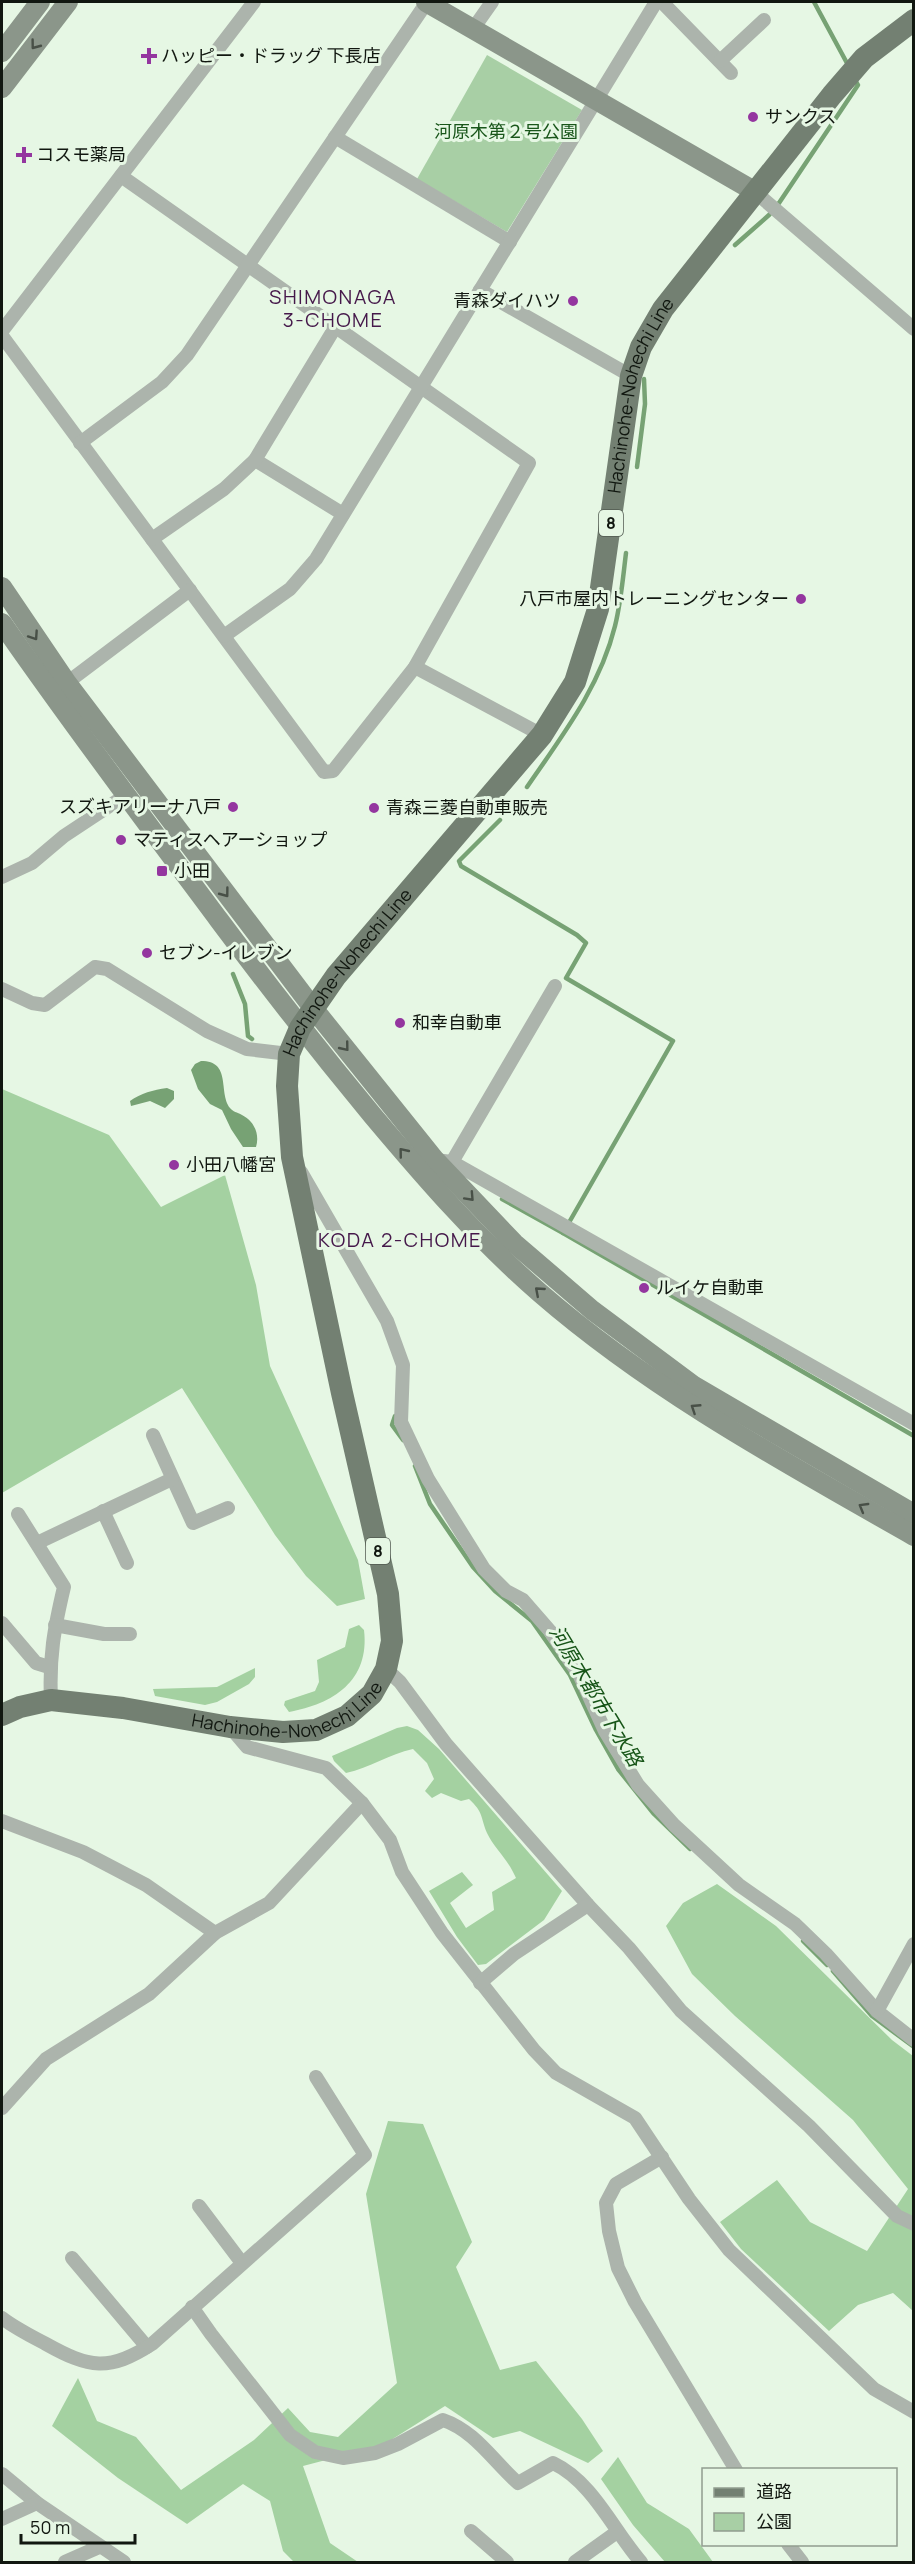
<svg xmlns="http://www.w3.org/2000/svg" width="915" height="2564" viewBox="0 0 915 2564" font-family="Manrope,'Noto Sans JP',sans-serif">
	<rect width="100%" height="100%" fill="#e6f7e4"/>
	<!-- green -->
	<path fill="#a8cfa5" d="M 487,55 L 582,110 L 507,232 L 417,179 Z"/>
	<!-- forest -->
	<g fill="#a4d1a1">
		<path d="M 2,1089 L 109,1135 L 161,1207 L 225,1175 L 256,1285 L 270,1366 L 358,1560 L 365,1599 L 337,1606 L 306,1576 L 275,1535 L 182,1388 L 2,1493 Z"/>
		<path d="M 359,1625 L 364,1630 C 370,1681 333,1704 289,1712 L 284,1705 L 285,1701 L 315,1691 L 319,1682 L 317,1660 L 345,1647 L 349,1629 Z"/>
		<path d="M 255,1668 L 255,1677 L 249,1684 L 217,1702 L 205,1705 L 155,1696 L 153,1689 L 217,1687 Z"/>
		<path d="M 407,1726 L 418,1730 L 439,1749 L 562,1891 L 544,1920 L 486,1964 L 478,1965 L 457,1937 L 429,1891 L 462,1872 L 473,1885 L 450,1903 L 466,1928 L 494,1910 L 492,1892 L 516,1878 C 508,1859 494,1848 487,1833 C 480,1816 484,1813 469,1799 L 461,1801 L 441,1793 L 432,1798 L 425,1791 L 434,1779 L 427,1763 L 413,1749 C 389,1754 370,1768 346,1773 L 334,1761 L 332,1756 L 397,1728 Z"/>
		<path d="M 717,1884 L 776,1926 L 892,2040 L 913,2056 L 913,2311 L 893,2293 L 858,2305 L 829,2331 L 741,2249 L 720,2222 L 777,2180 L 810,2222 L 867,2251 L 908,2189 L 853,2120 L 735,2016 L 692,1974 L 666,1926 L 683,1903 Z"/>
		<path d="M 388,2121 L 423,2124 L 472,2242 L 456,2267 L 500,2370 L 536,2361 L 582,2419 L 603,2451 L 588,2463 L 520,2431 L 493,2438 L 445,2406 L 383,2445 L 303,2466 L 330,2543 L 358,2562 L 294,2562 L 283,2551 L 270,2501 L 243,2484 L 187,2524 L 118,2478 L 52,2426 L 78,2378 L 97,2421 L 136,2437 L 181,2490 L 254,2440 L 288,2408 L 310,2432 L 338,2437 L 397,2383 L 366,2194 Z"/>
		<path d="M 618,2457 L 647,2503 L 689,2529 L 713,2562 L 665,2562 L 633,2525 L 601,2479 Z"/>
	</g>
	<!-- water -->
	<g fill="#77a274">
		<path d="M 201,1061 C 232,1061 218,1092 230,1108 C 233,1112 237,1112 242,1115 C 254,1121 260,1134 256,1147 L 243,1147 L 231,1129 L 222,1110 L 210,1104 L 198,1089 L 191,1070 L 195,1064 Z"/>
		<path d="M 167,1088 L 174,1091 L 174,1099 L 165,1108 L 150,1101 L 131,1106 L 130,1101 C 141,1093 153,1090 167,1088 Z"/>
	</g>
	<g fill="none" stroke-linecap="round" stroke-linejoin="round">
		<!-- stream -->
		<g stroke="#77a274" stroke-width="4.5">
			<path d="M 814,2 L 848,65"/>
			<path d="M 735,245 L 769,215 L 779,203 L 858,85 L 854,78"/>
			<path d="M 637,467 L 645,404 L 644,379"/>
			<path d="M 527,787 C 562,736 600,687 615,626 C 621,602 623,577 626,553"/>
			<path d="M 500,820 L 459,861 L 461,866 L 577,935 L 586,943 L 566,978 L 673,1041 L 563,1233 L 502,1199"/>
			<path d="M 233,974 L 245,1004 L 248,1036 L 252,1039"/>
			<path d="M 563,1233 L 914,1436"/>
			<path d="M 395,1416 L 392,1425 L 403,1440"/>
			<path d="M 415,1466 L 430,1504 L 473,1567 L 495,1591 L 532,1621 L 570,1675 L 596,1730 L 618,1769 L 654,1814 L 690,1849"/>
			<path d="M 803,1941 L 827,1965"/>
			<path d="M 833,1971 L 872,2016 L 914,2047"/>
		</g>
		<!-- street -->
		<g stroke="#acb4ac" stroke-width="14">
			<path d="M 662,2 L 731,73"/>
			<path d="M 473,29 L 492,2"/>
			<path d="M 720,61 L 764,20"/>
			<path d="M 335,137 L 510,242"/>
			<path d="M 754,191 L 914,329"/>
			<path d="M 480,290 L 631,376"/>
			<path d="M 2,331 L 254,2"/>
			<path d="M 2,336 L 324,772 L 333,771 L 415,667 L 529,463 L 121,176"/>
			<path d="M 80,443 L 162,382 L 187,355 L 427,2"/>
			<path d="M 255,460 L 343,514"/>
			<path d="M 152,539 L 224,489 L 255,460 L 336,326"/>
			<path d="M 224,636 L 290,589 L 316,559 L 656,2"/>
			<path d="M 415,667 L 542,735"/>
			<path d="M 60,688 L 190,590"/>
			<path d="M 2,877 L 32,863 L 64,836 L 126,795"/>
			<path d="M 2,989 L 32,1003 L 45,1005 L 95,967 L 107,969 L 207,1031 L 247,1049 L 289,1054"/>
			<path d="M 435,1160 L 452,1162 L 914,1424"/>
			<path d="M 452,1162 L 555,986"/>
			<path d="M 301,1172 L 387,1321 L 403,1365 L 401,1422 L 428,1479 L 484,1569 L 506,1591 L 523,1600 L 550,1631 L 580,1676 L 605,1731 L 638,1785 L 674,1825 L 739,1885 L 795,1924 L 826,1954 L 877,2011 L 914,2040"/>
			<path d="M 153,1435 L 193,1523 L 228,1508"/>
			<path d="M 103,1511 L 127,1563"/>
			<path d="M 18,1514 L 64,1587 C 54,1629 49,1657 51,1700"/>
			<path d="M 37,1543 L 172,1479"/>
			<path d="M 2,1623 L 36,1663 L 49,1667"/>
			<path d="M 55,1625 L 104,1634 L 130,1634"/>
			<path d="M 386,1669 L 400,1682 L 446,1744 L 588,1905 L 629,1948 L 681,2011 L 809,2126 L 897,2216 L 914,2224"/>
			<path d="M 230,1727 L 247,1747 L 326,1768 L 362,1803 L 390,1840 L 402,1872 L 442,1933 L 534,2050 L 556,2073 L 635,2118 L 689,2199 L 729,2250 L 874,2389 L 914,2412"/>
			<path d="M 2,1821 L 83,1852 L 146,1885 L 215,1933"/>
			<path d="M 480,1983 L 514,1954 L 588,1905"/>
			<path d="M 877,2011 L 914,1944"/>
			<path d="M 2,2108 L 46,2059 L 149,1994 L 215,1933 L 269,1903 L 362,1803"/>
			<path d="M 662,2157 L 616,2184 L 606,2203 L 609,2231 L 618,2268 L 635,2302 L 736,2470"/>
			<path d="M 199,2206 L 242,2263"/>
			<path d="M 72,2258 L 147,2347"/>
			<path d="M 192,2307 L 211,2334 L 290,2435 L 315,2452 L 343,2458 L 375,2453 L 398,2444 L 443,2420 C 475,2431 493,2461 518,2483 L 553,2463 C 593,2482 613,2530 641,2562"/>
			<path d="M 2,2318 C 15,2328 31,2336 46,2344 C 89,2368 109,2372 152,2344 L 365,2155 L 316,2077"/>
			<path d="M 2,2474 L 37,2503 L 124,2562"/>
			<path d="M 2,2519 L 37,2503"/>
			<path d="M 471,2531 L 507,2562"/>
			<path d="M 788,2544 L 802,2562"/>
			<path d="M 65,2562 L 99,2547"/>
			<path d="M 575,2562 L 617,2532"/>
		</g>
		<!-- secondary -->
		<g stroke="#8b968a" stroke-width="20">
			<path d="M 426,2 L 754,191"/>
			<path d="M 2,52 L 40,2"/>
			<path d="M 2,88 L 68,2"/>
			<path d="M 2,587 L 67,683 L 313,1008 L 435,1160 L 514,1243 L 592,1310 L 694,1386 L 914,1514"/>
			<path d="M 2,623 C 72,724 146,822 219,920 C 269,987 320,1052 373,1116 C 426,1179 477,1238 540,1293 C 653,1391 784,1462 914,1536"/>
		</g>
		<!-- primary -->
		<path stroke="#738072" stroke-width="22" id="s1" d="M 2,1715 L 20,1707 L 51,1700 L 123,1708 L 230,1727 L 283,1732 L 316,1730 L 347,1716 L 372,1694 L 386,1669 L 392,1641 L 388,1594 L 342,1393 L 292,1157 L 287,1086 L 289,1054 L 300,1028 L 336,976 L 542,735 L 575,682 L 598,609 L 631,376 L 641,347 L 663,309 L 832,95 L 864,58 L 914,20"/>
	</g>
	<!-- one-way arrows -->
	<defs><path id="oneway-chevron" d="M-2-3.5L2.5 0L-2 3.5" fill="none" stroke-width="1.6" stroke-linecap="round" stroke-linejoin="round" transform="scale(1.5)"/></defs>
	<g stroke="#485047">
		<use href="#oneway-chevron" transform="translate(35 45) rotate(127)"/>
		<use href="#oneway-chevron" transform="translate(34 636) rotate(56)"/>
		<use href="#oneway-chevron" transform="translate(225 893) rotate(53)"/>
		<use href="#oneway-chevron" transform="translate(345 1047) rotate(51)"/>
		<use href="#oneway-chevron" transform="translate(403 1152) rotate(-129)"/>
		<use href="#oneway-chevron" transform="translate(470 1197) rotate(47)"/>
		<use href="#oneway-chevron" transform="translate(539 1291) rotate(-139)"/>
		<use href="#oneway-chevron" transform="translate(695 1408) rotate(-147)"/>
		<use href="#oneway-chevron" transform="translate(863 1507) rotate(-150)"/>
	</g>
	<!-- markers -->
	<g fill="#94369f" stroke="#e6f7e4" stroke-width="2">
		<path d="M146 47h6v6h6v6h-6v6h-6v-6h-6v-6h6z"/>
		<circle cx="753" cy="117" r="6"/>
		<path d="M21 146h6v6h6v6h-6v6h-6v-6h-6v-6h6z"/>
		<circle cx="573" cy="301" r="6"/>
		<circle cx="801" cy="599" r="6"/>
		<circle cx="233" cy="807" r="6"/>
		<circle cx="374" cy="808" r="6"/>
		<circle cx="121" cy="840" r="6"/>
		<rect x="156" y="865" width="12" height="12" rx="3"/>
		<circle cx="147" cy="953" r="6"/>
		<circle cx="400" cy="1023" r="6"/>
		<circle cx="174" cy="1165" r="6"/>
		<circle cx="644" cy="1288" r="6"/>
	</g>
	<g text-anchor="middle" stroke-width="6" stroke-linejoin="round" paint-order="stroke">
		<!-- shield labels -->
		<g fill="#e6f7e4" stroke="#515a50" stroke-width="1.5">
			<rect x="599" y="510" width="24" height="26" rx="4.5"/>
			<rect x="366" y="1538" width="24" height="26" rx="4.5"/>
		</g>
		<g font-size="16" font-weight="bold" fill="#111710">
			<text x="611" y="529">8</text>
			<text x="378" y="1557">8</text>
		</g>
		<!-- poi labels -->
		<g font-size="18" fill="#111710" stroke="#e6f7e4" text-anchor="start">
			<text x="161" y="62">ハッピー・ドラッグ 下長店</text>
			<text x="765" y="123">サンクス</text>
			<text x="36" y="161">コスモ薬局</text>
			<text x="561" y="307" text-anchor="end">青森ダイハツ</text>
			<text x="789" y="605" text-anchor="end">八戸市屋内トレーニングセンター</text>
			<text x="221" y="813" text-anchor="end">スズキアリーナ八戸</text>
			<text x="386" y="814">青森三菱自動車販売</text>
			<text x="133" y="846">マティスヘアーショップ</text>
			<text x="174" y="877">小田</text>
			<text x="159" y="959">セブン-イレブン</text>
			<text x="412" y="1029">和幸自動車</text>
			<text x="186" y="1171">小田八幡宮</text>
			<text x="656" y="1294">ルイケ自動車</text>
		</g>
		<!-- park labels -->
		<g font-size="18" fill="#19561a" stroke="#e6f7e4">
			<text x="506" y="138">河原木第２号公園</text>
		</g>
		<!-- street labels -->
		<g font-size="18" fill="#111710" stroke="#e6f7e4">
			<text dy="6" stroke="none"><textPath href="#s1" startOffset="1808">Hachinohe-Nohechi Line</textPath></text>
			<text dy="6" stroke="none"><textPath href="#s1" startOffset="1142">Hachinohe-Nohechi Line</textPath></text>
			<text dy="6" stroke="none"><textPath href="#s1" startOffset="296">Hachinohe-Nohechi Line</textPath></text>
		</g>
		<!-- neighbourhood labels -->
		<g font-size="20" letter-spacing="1.5" fill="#45184a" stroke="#e6f7e4">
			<text x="333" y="304">SHIMONAGA<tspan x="333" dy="23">3-CHOME</tspan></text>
			<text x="400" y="1247">KODA 2-CHOME</text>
		</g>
		<!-- water labels -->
		<g font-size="20" font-style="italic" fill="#165417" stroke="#e6f7e4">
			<text transform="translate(596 1696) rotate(59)" y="7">河原木都市下水路</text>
		</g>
	</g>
	<!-- border -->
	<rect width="915" height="2564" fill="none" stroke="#111710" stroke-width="6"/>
	<!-- legend -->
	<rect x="702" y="2468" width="195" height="78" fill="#e6f7e4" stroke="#919d8f" stroke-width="1.5"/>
	<rect x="714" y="2488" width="30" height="9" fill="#738072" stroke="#919d8f" stroke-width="1.5"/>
	<text x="756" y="2498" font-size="18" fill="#111710">道路</text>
	<rect x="714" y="2513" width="30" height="18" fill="#a8cfa5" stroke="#919d8f" stroke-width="1.5"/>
	<text x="756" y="2528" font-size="18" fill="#111710">公園</text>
	<!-- scale -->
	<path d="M21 2534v9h114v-9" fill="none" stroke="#111710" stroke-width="3"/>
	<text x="30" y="2534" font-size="18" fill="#111710" stroke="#e6f7e4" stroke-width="4.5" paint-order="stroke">50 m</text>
</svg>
